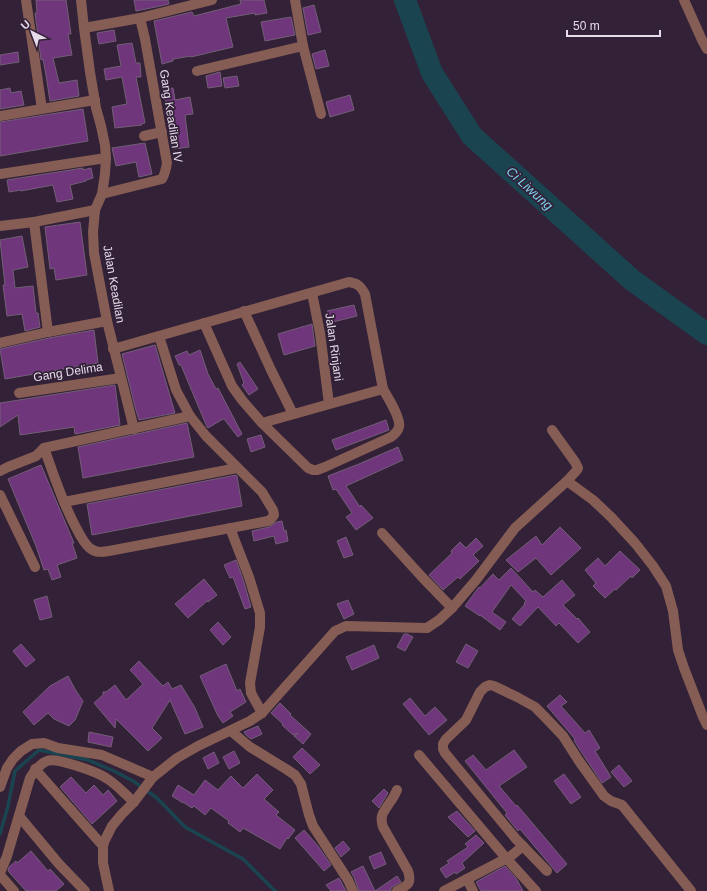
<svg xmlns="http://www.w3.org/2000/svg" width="707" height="891" viewBox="0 0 707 891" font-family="Arial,sans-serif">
	<rect width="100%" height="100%" fill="#332137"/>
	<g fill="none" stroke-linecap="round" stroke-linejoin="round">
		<!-- stream -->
		<path stroke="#1b4451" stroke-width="3.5" d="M 0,834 L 8,806 L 15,771 L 39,750 L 88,760 L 114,771 L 133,781 L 157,798 L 185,827 L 243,859 L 275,891"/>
		<!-- river -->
		<path stroke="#1b4451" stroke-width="22" d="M 405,0 L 432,73 L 472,136 L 632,280 L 707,334"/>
	</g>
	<!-- building -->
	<g fill="#6f367c" stroke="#735e77">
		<path d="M 36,0 L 66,0 L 71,34 L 68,34 L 72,55 L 53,58 L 59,83 L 77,80 L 79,96 L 50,101 L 46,75 L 43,59 L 41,60 L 37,28 L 35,13 L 37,13 Z"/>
		<path d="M 134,0 L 168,0 L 169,4 L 151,8 L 136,11 Z"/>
		<path d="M 240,0 L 264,0 L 267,13 L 255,15 L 255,13 L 226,18 L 233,47 L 191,57 L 191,56 L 173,59 L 173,61 L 162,64 L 154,21 L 192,12 L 194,16 L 241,4 Z"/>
		<path d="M 314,5 L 321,32 L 308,35 L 303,8 Z"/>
		<path d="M 291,17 L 295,35 L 265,41 L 261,22 Z"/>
		<path d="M 114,30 L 116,41 L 99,44 L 97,33 Z"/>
		<path d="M 132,43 L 136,63 L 140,63 L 141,77 L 136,77 L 145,123 L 141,124 L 142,125 L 115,128 L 112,107 L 127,104 L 122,77 L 106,80 L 104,69 L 121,66 L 117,45 Z"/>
		<path d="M 325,50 L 329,66 L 316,69 L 312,54 Z"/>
		<path d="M 18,52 L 19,62 L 0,65 L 0,55 Z"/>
		<path d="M 220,72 L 222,86 L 208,88 L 206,76 Z"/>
		<path d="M 237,76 L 239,86 L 225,88 L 223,78 Z"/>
		<path d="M 10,88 L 11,93 L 21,91 L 24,105 L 0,109 L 0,90 Z"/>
		<path d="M 173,88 L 175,100 L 190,97 L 193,114 L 185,115 L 189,147 L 174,149 L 172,139 L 176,139 L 173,122 L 169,122 L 164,89 Z"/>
		<path d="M 350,95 L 354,110 L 330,117 L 326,102 Z"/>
		<path d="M 83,109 L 88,141 L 0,156 L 0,122 Z"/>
		<path d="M 145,143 L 152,174 L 139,177 L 136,162 L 116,166 L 112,148 Z"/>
		<path d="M 83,168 L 83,170 L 91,168 L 93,178 L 86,180 L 86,181 L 70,185 L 73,199 L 57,202 L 53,185 L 21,191 L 21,190 L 9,192 L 7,180 Z"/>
		<path d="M 80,222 L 87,275 L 56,280 L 54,268 L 50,269 L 45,227 Z"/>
		<path d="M 22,236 L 28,267 L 13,270 L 15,288 L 33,286 L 36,313 L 38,313 L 40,327 L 25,331 L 22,314 L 7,316 L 3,285 L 5,285 L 0,240 Z"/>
		<path d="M 354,305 L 357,316 L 329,323 L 327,311 Z"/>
		<path d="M 312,324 L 315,346 L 284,355 L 278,334 Z"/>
		<path d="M 94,330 L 98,363 L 5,379 L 0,349 L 49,338 Z"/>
		<path d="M 155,345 L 175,413 L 139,420 L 135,407 L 122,354 Z"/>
		<path d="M 200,350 L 208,374 L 216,389 L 218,388 L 242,434 L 238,437 L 224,419 L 223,419 L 208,428 L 207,427 L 181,365 L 179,365 L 175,356 L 187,351 L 189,355 Z"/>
		<path d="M 240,362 L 258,389 L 249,395 L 242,385 L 244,383 L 237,364 Z"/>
		<path d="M 115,385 L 120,425 L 75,434 L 74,427 L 20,435 L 18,415 L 0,427 L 0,403 Z"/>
		<path d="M 386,420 L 389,430 L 336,450 L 332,440 Z"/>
		<path d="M 187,423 L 194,457 L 83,478 L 78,447 Z"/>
		<path d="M 261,435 L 265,447 L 251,452 L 247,439 Z"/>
		<path d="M 398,447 L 403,460 L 346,486 L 360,507 L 361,505 L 373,518 L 356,530 L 346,517 L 352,513 L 336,489 L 333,490 L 328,476 L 359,464 Z"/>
		<path d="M 41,465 L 74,543 L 72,543 L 77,558 L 57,565 L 61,577 L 52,580 L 48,569 L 44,570 L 36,546 L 8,479 Z"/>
		<path d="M 236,475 L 237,476 L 242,506 L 92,535 L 87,504 Z"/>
		<path d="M 282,521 L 284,531 L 286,530 L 288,541 L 276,544 L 274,536 L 254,541 L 252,531 L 269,527 L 277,522 Z"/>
		<path d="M 560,527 L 581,548 L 551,575 L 536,558 L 518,572 L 506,560 L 536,536 L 542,545 Z"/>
		<path d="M 346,537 L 353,555 L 344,558 L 337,541 Z"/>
		<path d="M 476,538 L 483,546 L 473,555 L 479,561 L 460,579 L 458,577 L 443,590 L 429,575 L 452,553 L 451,551 L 460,542 L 466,548 Z"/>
		<path d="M 620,551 L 640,570 L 632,578 L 631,576 L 616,590 L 615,589 L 605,598 L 593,586 L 596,583 L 585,570 L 598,558 L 605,566 Z"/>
		<path d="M 236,560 L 243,579 L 251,607 L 245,609 L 233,577 L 230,578 L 224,565 Z"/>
		<path d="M 511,568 L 533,592 L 535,590 L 543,597 L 562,580 L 575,595 L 563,605 L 577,619 L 578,618 L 590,632 L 578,643 L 559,623 L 556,626 L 538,607 L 520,626 L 512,619 L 525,604 L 524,603 L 526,601 L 511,585 L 492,612 L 506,622 L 500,630 L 480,615 L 480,616 L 465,606 L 479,587 L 480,588 L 493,574 L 499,580 Z"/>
		<path d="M 204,579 L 217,595 L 208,602 L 207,601 L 188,618 L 175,604 Z"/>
		<path d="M 47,596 L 52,617 L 40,620 L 34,600 Z"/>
		<path d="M 348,600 L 354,614 L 344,619 L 337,604 Z"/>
		<path d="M 218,622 L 231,637 L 223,645 L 210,630 Z"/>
		<path d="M 404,634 L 407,634 L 413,637 L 405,651 L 397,647 Z"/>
		<path d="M 21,644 L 35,660 L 26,667 L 13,651 Z"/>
		<path d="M 466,644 L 478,651 L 468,668 L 456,662 Z"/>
		<path d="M 374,645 L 379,658 L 352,670 L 346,657 Z"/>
		<path d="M 139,661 L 163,686 L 168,682 L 172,689 L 181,685 L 195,708 L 203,727 L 185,734 L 170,700 L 152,728 L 162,738 L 148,751 L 116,719 L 115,728 L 94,703 L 103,695 L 103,692 L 106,692 L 115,685 L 126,700 L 143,684 L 130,670 Z"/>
		<path d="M 226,664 L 237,691 L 240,689 L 246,702 L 230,712 L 233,716 L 223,723 L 218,716 L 200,676 Z"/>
		<path d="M 68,676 L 76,691 L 83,701 L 75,720 L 69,726 L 54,719 L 48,713 L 34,725 L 23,712 L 50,686 Z"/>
		<path d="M 560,695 L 567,702 L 561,706 L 585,733 L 589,730 L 600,748 L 595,751 L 611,777 L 602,783 L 580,750 L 574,740 L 575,739 L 547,706 Z"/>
		<path d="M 410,698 L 425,716 L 435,707 L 447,720 L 429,735 L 403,704 Z"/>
		<path d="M 280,703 L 291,714 L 290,715 L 311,734 L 303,744 L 294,736 L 298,733 L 293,735 L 282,725 L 283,724 L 271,713 Z"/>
		<path d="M 258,726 L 262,734 L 251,739 L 246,735 L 244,732 Z"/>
		<path d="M 89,732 L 113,737 L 111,747 L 88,742 Z"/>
		<path d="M 302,748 L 320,765 L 310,774 L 293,757 Z"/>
		<path d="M 514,750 L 527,767 L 499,786 L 516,806 L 517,805 L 534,825 L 567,864 L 557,873 L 520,829 L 518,831 L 505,815 L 507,813 L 465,761 L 473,755 L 486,770 Z"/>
		<path d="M 234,751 L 240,763 L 229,769 L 223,757 Z"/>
		<path d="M 214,752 L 219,763 L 208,769 L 203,758 Z"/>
		<path d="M 619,765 L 632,781 L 624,787 L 611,772 Z"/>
		<path d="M 257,774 L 273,790 L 264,799 L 279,812 L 276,815 L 295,830 L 288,839 L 287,838 L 280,849 L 243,828 L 240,832 L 228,823 L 229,821 L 211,808 L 205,815 L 194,806 L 192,808 L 183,802 L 183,803 L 172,796 L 178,785 L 194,795 L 205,780 L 218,790 L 231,776 L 243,788 Z"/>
		<path d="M 564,774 L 581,797 L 571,804 L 554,781 Z"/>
		<path d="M 71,777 L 86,793 L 94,785 L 103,795 L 108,790 L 117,801 L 92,824 L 60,787 Z"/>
		<path d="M 384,789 L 388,793 L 379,808 L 372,801 Z"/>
		<path d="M 457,811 L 475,831 L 468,837 L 448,817 Z"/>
		<path d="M 304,830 L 318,846 L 331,865 L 324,871 L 295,838 Z"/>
		<path d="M 476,835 L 484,843 L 462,863 L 465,868 L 456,874 L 455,872 L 446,878 L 440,869 L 449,863 L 447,861 L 468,847 L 465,844 Z"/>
		<path d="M 343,841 L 350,849 L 341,857 L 335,848 Z"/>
		<path d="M 31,851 L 48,871 L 50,869 L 64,884 L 56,891 L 26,891 L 8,871 L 9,867 L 16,861 L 17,863 Z"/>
		<path d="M 381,852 L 386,864 L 374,869 L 369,857 Z"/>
		<path d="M 363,866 L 375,891 L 397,876 L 401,882 L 394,886 L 391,888 L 391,891 L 359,891 L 354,877 L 351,872 Z"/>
		<path d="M 505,866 L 516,878 L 523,891 L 481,891 L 476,882 Z"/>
		<path d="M 339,878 L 346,891 L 331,891 L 326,885 Z"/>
	</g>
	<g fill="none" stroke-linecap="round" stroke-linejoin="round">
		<!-- minor -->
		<g stroke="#865d54" stroke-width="10">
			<path d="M 26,0 L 42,109"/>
			<path d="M 81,0 L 84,28 L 90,72 L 96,108 L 101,126 L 105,145 L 106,158 L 105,174 L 102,194 L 95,210 L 93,232 L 94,253 L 107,321 L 134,429"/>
			<path d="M 295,0 L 303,46 L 321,114"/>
			<path d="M 684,0 L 702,40 L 707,49"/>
			<path d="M 84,28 L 140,18 L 212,0"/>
			<path d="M 197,71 L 303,46"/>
			<path d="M 0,116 L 95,100"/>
			<path d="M 144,136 L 162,132"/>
			<path d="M 0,174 L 106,158"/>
			<path d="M 102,194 L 162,179 C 165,174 166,169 167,163 L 145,39 L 140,18"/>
			<path d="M 34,222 L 48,332"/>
			<path d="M 0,226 L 34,222 L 95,210"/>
			<path d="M 312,293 L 320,333 L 329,404"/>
			<path d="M 244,311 L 271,370 L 293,414"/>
			<path d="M 204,323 L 232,386 L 242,400 L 262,423 L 308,468 L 313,470 L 317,470 L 325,467 L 391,437 C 395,434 398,431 399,427 C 401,418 387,396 383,389"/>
			<path d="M 0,343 L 48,332 L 107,321"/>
			<path d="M 113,349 L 349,282 C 358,283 361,287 365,294 L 383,389 L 262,423"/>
			<path d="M 19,393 L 121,378"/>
			<path d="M 44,448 C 55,478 64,507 80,535 C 83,540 86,546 91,549 C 97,553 103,552 109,551 L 268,521 L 271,519 L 274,515 L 273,510 L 262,492 L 206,436 L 190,416 L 176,390 L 159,336"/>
			<path d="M 0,471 L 8,467 L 36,456 L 44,448 L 190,416"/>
			<path d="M 567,481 L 593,500 L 611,517 L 635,543 L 653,566 L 666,586 L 673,611 L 678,650 L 684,668 L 703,717 L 707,725"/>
			<path d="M 0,495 L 35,567"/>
			<path d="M 64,502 L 237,468"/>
			<path d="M 230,528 L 249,577 L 260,613 L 260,627 L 250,683 L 251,693 L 262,713"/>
			<path d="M 382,533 L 422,577 L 452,608"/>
			<path d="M 231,731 L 250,747 L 286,769 L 295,775 L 301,784 L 309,815 L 313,826 L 348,880 L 353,891"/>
			<path d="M 419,755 L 506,858 L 536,891"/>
			<path d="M 35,769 L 103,846"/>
			<path d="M 0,787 L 7,768 L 13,759 L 21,751 L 32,744 L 44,743 L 58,748 L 102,755 L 153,777"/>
			<path d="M 19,816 L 59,864 L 85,891"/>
			<path d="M 547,871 L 516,839 L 445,753 L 443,749 L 443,744 L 446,739 L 466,720 L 480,692 L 485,687 L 490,685 L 494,686 L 517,697 L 535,707 L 544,716 L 563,736 L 579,761 L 604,796 L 611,801 L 622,805 L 691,891"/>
			<path d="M 0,873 L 7,856 L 30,778 C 34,772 39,764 47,761 C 56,757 97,772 106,778 C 115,783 126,795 134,802"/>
			<path d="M 0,875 L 14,891"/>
			<path d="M 467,879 L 473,891"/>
			<path d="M 109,891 L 103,863 L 103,846 L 105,840 L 112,826 L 122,814 L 134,802 L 153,777 L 177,758 L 198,746 L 250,721 L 262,713 L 335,631 L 346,626 L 427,628 L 439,620 L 452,608 L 476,580 L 515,528 L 567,481 L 577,470 L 578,468 L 575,462 L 552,430"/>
			<path d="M 397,891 C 408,885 412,884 408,871 L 383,827 C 379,815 384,812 390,802 C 393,799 395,794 397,790"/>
			<path d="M 444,891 L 511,856 L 523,846"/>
		</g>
	</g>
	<g text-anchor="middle" stroke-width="3.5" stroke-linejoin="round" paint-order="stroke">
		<!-- street labels -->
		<g font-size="12" fill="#e7dcea" stroke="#332137">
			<text transform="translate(171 116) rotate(81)" y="4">Gang Keadilan IV</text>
			<text transform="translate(114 284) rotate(80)" y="4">Jalan Keadilan</text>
			<text transform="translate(334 347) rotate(82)" y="4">Jalan Rinjani</text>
			<text transform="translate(68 372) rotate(-9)" y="4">Gang Delima</text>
		</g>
		<!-- water labels -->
		<g font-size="13" font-style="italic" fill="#7ed5f3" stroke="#332137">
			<text transform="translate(530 188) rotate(42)" y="5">Ci Liwung</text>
		</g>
	</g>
	<!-- north arrow -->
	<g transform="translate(32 32) rotate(318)" stroke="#332137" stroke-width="3" paint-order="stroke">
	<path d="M0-3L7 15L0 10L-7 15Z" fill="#e7dcea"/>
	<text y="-6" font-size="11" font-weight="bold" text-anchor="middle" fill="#e7dcea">U</text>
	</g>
	<!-- scale -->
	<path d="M567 30v6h93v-6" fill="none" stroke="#e7dcea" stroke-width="2"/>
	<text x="573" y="30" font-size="12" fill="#e7dcea" stroke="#332137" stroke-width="3" paint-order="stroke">50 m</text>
</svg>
